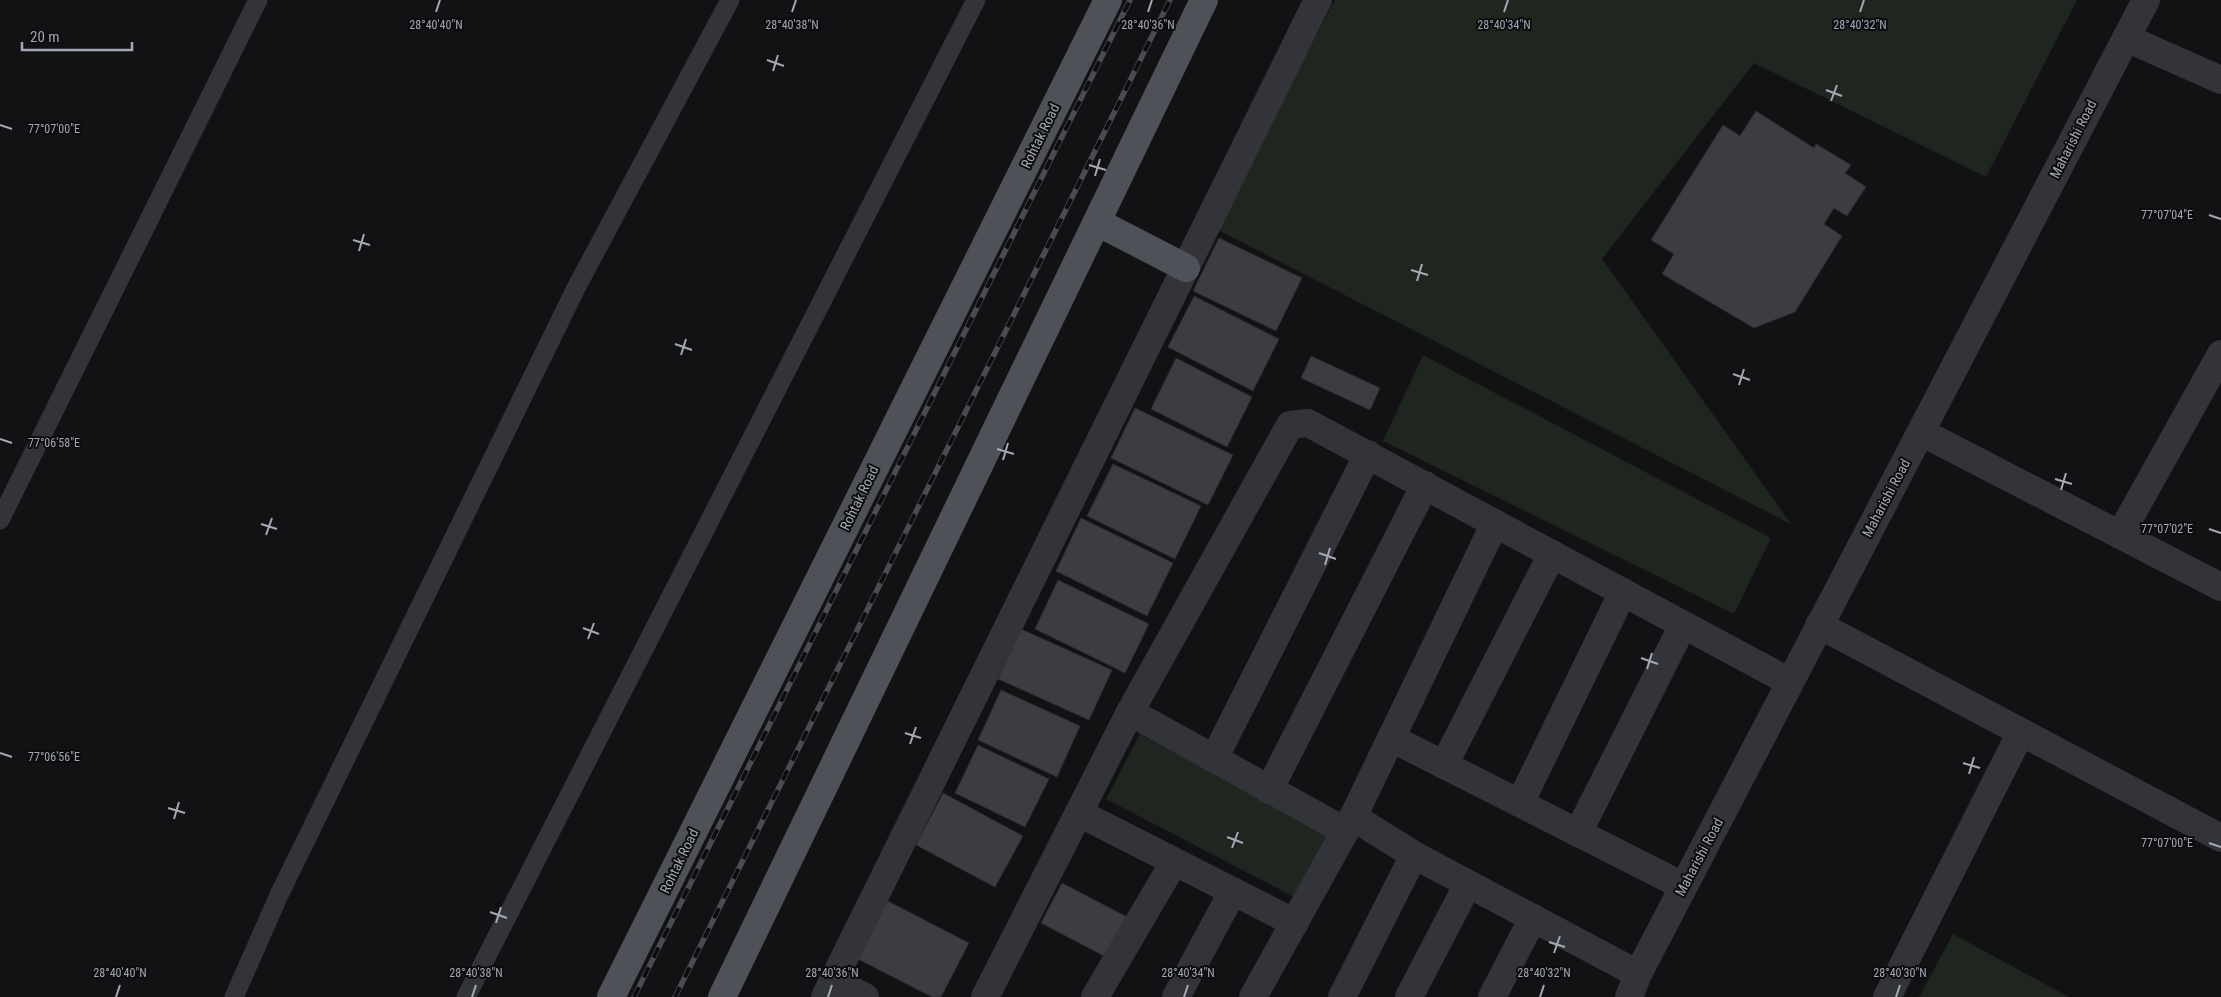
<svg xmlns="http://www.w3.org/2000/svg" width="2221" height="997" viewBox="0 0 2221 997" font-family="'Roboto Condensed',sans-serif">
	<rect width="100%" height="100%" fill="#121214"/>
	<!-- green -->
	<g fill="#1e261f">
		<path d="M 1335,0 L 2077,0 L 1986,177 L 1754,63 L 1602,259 L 1791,524 L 1216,229 Z"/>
		<path d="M 1423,355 L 1771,538 L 1734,614 L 1383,441 Z"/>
		<path d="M 1140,734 L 1330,833 L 1296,898 L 1106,799 Z"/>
		<path d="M 1953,934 L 2069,997 L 1919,997 Z"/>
	</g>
	<!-- building -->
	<g fill="#3c3d41" stroke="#2c2c30">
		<path d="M 1756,111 L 1814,148 L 1816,144 L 1851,165 L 1845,173 L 1866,187 L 1847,216 L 1834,208 L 1824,224 L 1842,236 L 1795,312 L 1754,328 L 1662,274 L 1674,254 L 1651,240 L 1723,125 L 1740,136 Z"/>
		<path d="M 1219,238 L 1302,278 L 1276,331 L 1193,291 Z"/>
		<path d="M 1194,296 L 1279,339 L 1253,391 L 1168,347 Z"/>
		<path d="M 1311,356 L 1380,388 L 1370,410 L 1301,378 Z"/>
		<path d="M 1176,358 L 1252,397 L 1227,447 L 1151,409 Z"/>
		<path d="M 1135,408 L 1233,455 L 1208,505 L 1111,458 Z"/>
		<path d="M 1113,464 L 1201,506 L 1175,559 L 1087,516 Z"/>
		<path d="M 1081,518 L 1173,563 L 1147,616 L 1056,571 Z"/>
		<path d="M 1058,580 L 1149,624 L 1125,673 L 1035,629 Z"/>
		<path d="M 1021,629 L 1112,670 L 1089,720 L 998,679 Z"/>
		<path d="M 1001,690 L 1080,726 L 1057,777 L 978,740 Z"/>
		<path d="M 978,745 L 1049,779 L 1025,827 L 955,793 Z"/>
		<path d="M 943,793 L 1023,836 L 995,887 L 916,845 Z"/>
		<path d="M 1062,883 L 1127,917 L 1106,957 L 1041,923 Z"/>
		<path d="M 882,898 L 969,943 L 941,997 L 932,997 L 852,956 Z"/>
	</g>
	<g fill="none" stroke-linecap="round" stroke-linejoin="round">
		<!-- service -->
		<g stroke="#333439" stroke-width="19">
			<path d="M 0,520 L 258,0"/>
			<path d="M 234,997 L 279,895 L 576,288 L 730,0"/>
			<path d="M 466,997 L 976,0"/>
		</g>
		<!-- minor -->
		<g stroke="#333439" stroke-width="28">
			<path d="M 2126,38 L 2221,80"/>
			<path d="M 1921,432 L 2221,587"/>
			<path d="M 2120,535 L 2221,354"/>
			<path d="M 1819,625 L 2221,838"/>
			<path d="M 1130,712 L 1290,425 L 1308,423 L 1790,682"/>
			<path d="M 1391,738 L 1683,886"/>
			<path d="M 1214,759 L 1368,454"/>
			<path d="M 1444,765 L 1552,554"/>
			<path d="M 1269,790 L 1425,485"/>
			<path d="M 1520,803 L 1623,592"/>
			<path d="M 1079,813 L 1295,923"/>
			<path d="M 1353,817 L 1414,855 L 1638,974"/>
			<path d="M 1578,833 L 1683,625"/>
			<path d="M 833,980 L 865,997"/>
			<path d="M 825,997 L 1318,0"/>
			<path d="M 985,997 L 1130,712 L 1345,831"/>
			<path d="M 1095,997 L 1174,862"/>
			<path d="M 1176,997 L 1233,891"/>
			<path d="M 1253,997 L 1353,817 L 1495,523"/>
			<path d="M 1342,997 L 1414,855"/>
			<path d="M 1409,997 L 1468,884"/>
			<path d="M 1492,997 L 1533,918"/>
			<path d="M 1629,997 L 1638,974 L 2146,0"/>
			<path d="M 1887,997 L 2021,732"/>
		</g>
		<!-- primary -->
		<g stroke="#4f5158" stroke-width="28">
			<path d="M 1097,222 L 1186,268"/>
			<path d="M 611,997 L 1108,0"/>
			<path d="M 722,997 L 1204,0"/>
		</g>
		<defs>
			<g id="rail">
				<path d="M 634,997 L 1130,0"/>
				<path d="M 675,997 L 1170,0"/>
			</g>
		</defs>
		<!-- rail casing -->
		<use href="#rail" stroke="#4a4c52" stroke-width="5.5"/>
		<!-- rail -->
		<use href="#rail" stroke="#0d0d0f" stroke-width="4" stroke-dasharray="11" stroke-linecap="butt"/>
	</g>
	<!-- ticks -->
	<path fill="none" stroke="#a3a8b5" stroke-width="2" d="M 436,12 L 440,0M 792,12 L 796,0M 1148,12 L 1152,0M 1504,12 L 1508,0M 1860,12 L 1864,0M 767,60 L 784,66M 773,71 L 778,55M 1826,90 L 1842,96M 1831,101 L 1837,85M 0,125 L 12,129M 1089,165 L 1106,170M 1095,176 L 1100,159M 2209,215 L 2221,219M 353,240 L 370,245M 359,251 L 364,234M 1411,270 L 1428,275M 1417,281 L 1422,264M 675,344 L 692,350M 681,355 L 686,339M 1733,374 L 1750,380M 1739,385 L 1744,369M 0,439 L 12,443M 997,449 L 1014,454M 1003,460 L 1008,443M 2055,479 L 2072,484M 2061,490 L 2066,473M 261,524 L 277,529M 2209,529 L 2221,533M 266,535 L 272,518M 1319,553 L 1336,559M 1325,565 L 1330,548M 583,628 L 599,634M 588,639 L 594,623M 1641,658 L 1658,664M 1647,669 L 1652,653M 905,733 L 921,738M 910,744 L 916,727M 0,753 L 12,757M 1963,763 L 1980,768M 1969,774 L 1974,757M 168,808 L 185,813M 174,819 L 179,802M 1227,837 L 1243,843M 2209,843 L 2221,847M 1232,848 L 1238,832M 490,912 L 507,918M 496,923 L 501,907M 1549,942 L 1565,947M 1554,953 L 1560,936M 116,997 L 120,985M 472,997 L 476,985M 828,997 L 832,985M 1184,997 L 1188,985M 1540,997 L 1544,985M 1896,997 L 1900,985"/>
	<g text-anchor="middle" stroke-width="4" stroke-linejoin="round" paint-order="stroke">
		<!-- street labels -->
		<g font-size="14" fill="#a3a8b5" stroke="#0d0d0f">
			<text transform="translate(1040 136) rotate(-64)" y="5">Rohtak Road</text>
			<text transform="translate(2073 139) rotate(-63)" y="5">Maharishi Road</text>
			<text transform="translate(859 498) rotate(-64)" y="5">Rohtak Road</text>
			<text transform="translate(1886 498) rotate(-62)" y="5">Maharishi Road</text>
			<text transform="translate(1699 857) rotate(-62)" y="5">Maharishi Road</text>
			<text transform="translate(679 861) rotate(-64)" y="5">Rohtak Road</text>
		</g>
	</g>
	<g font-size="12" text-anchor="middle" fill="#a3a8b5" stroke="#0d0d0f" stroke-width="4" stroke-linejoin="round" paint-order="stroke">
		<text x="436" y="29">28°40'40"N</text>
		<text x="792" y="29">28°40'38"N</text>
		<text x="1148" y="29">28°40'36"N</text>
		<text x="1504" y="29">28°40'34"N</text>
		<text x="1860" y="29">28°40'32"N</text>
		<text x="54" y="133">77°07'00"E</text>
		<text x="2167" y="219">77°07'04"E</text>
		<text x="54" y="447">77°06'58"E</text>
		<text x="2167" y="533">77°07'02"E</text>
		<text x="54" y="761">77°06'56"E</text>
		<text x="2167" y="847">77°07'00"E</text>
		<text x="120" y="977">28°40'40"N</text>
		<text x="476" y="977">28°40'38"N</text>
		<text x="832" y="977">28°40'36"N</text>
		<text x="1188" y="977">28°40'34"N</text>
		<text x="1544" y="977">28°40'32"N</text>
		<text x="1900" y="977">28°40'30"N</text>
	</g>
	<!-- scale -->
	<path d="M22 42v8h110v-8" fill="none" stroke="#a3a8b5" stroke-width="2.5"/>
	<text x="30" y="42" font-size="15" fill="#a3a8b5" stroke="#0d0d0f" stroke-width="4" paint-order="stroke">20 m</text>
</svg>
